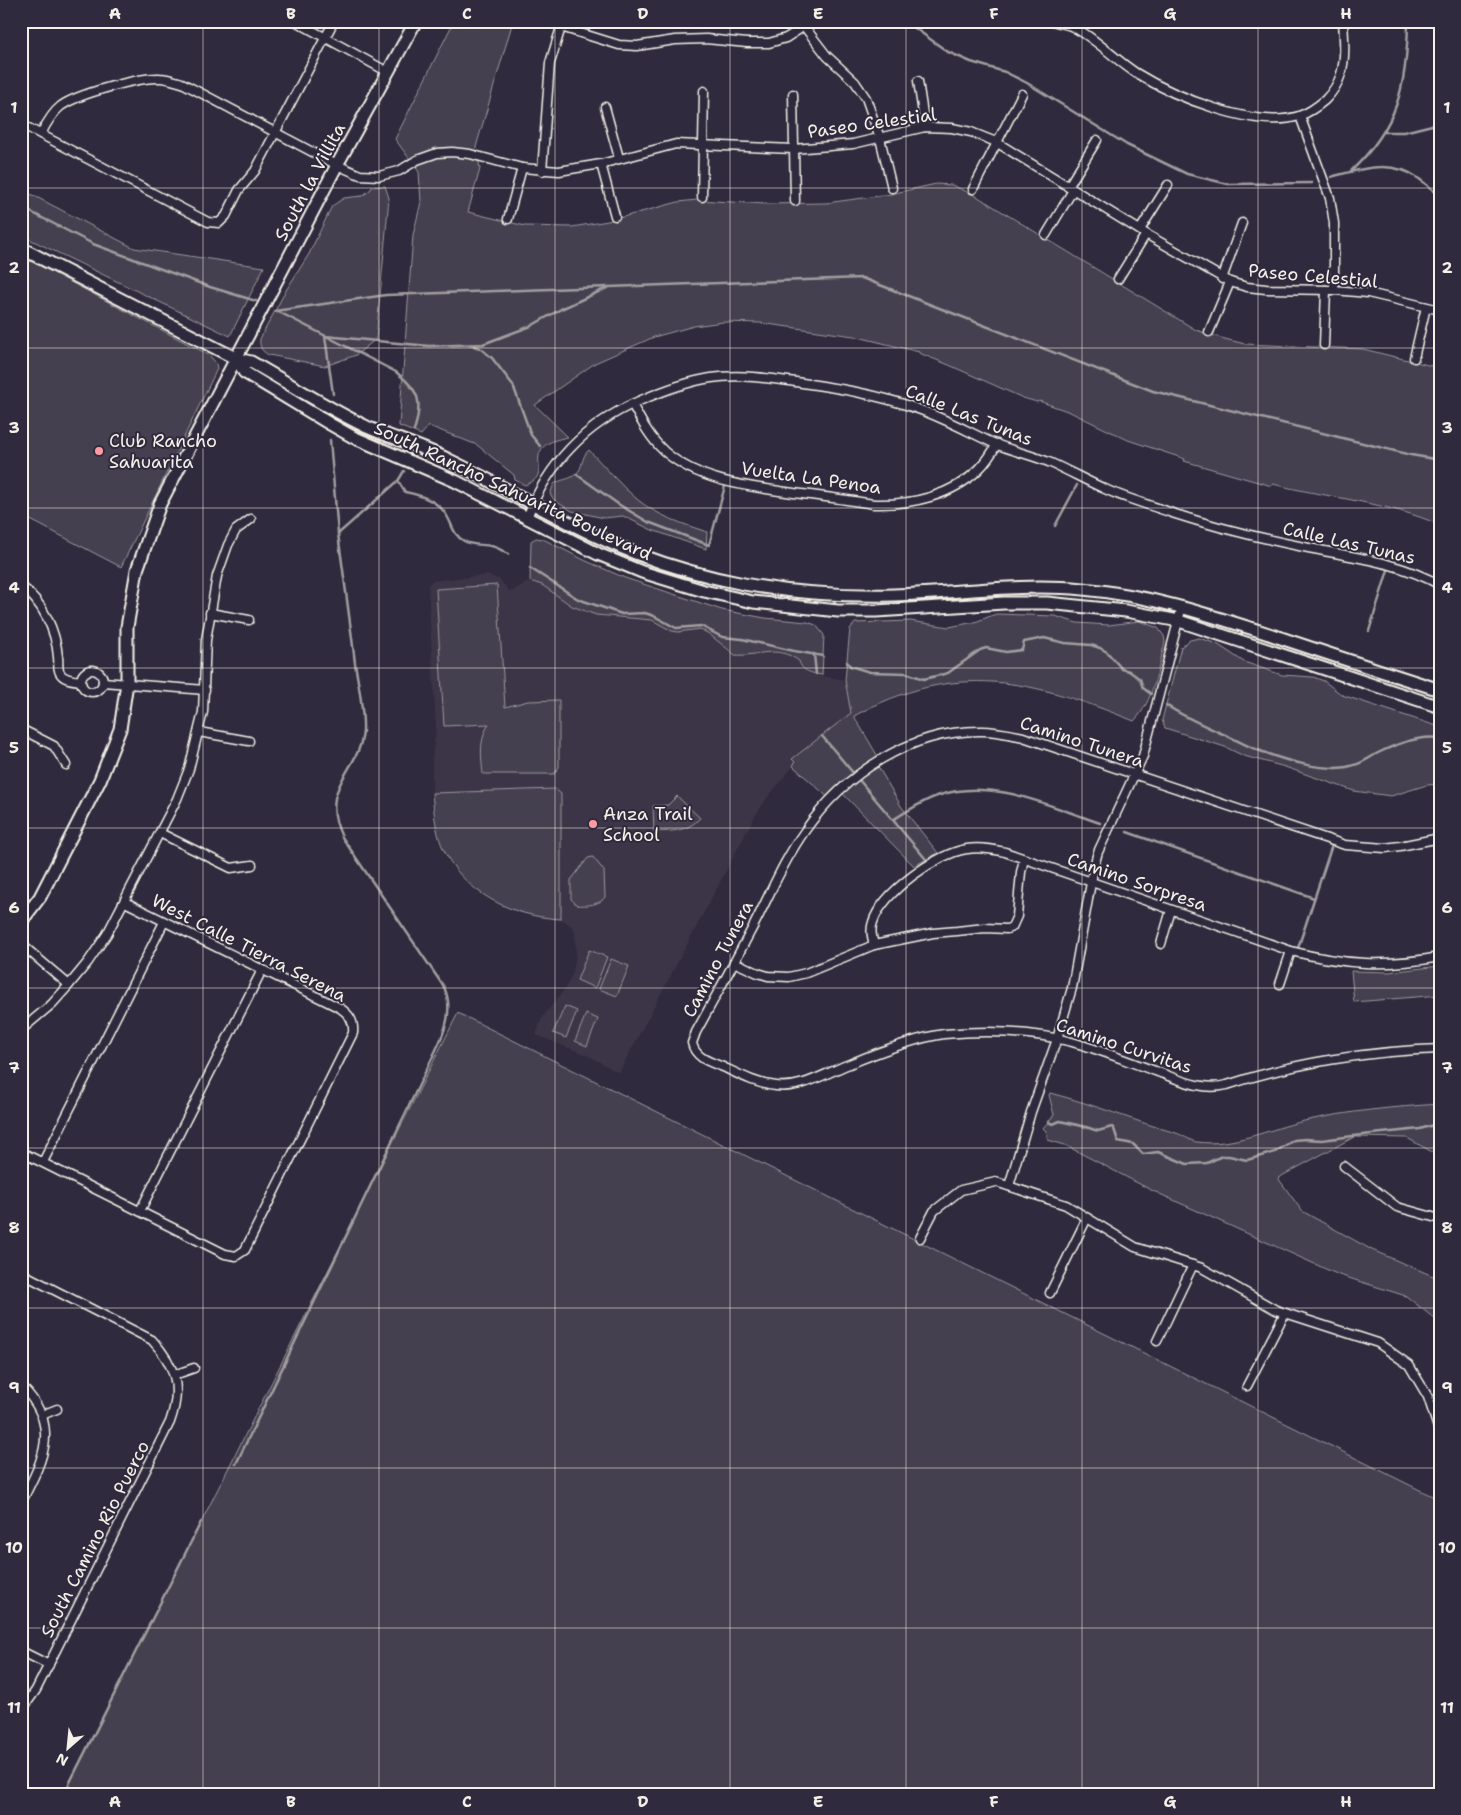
<svg xmlns="http://www.w3.org/2000/svg" width="1461" height="1815" viewBox="0 0 1461 1815" font-family="'Shantell Sans',sans-serif">
	<rect width="100%" height="100%" fill="#2f2a3d"/>
	<filter id="ink" filterUnits="userSpaceOnUse"><feTurbulence type="fractalNoise" baseFrequency=".02" numOctaves="2"/><feDisplacementMap in="SourceGraphic" scale="10" xChannelSelector="R" yChannelSelector="G"/><feConvolveMatrix kernelMatrix="1 2 1 2 8 2 1 2 1" color-interpolation-filters="sRGB"/></filter>
	<g filter="url(#ink)">
		<!-- built -->
		<path fill="#3b3647" d="M 487,575 L 499,579 L 510,592 L 530,581 L 542,585 L 572,606 L 584,611 L 603,616 L 652,620 L 667,628 L 686,631 L 691,629 L 700,629 L 709,634 L 731,653 L 739,655 L 763,652 L 784,654 L 799,661 L 799,664 L 807,673 L 845,680 L 851,713 L 796,755 L 795,764 L 767,798 L 755,816 L 619,1073 L 589,1056 L 536,1035 L 542,1018 L 566,987 L 573,972 L 576,954 L 575,933 L 572,926 L 561,919 L 536,917 L 520,913 L 504,907 L 477,890 L 466,880 L 451,861 L 443,847 L 437,832 L 432,793 L 432,760 L 436,727 L 428,586 L 431,581 Z"/>
		<!-- green -->
		<g fill="#454050" stroke="#9c989c">
			<path d="M 454,21 L 513,21 L 476,147 L 480,169 L 468,212 L 525,226 L 572,227 L 608,221 L 678,202 L 697,200 L 766,204 L 826,203 L 886,195 L 936,184 L 952,185 L 978,197 L 1196,330 L 1221,338 L 1245,344 L 1363,349 L 1440,368 L 1440,525 C 1388,502 1328,498 1273,484 L 1272,486 L 1184,461 L 1185,459 L 1128,440 L 1070,412 L 1039,401 L 1037,402 L 1023,398 L 949,365 L 919,353 L 919,352 L 854,336 L 760,323 L 723,322 L 694,326 L 654,337 L 595,363 L 535,405 L 568,437 C 558,439 544,442 540,452 C 535,465 547,477 525,485 L 515,480 L 514,475 L 477,445 L 429,426 L 421,435 L 399,426 L 413,235 L 421,202 L 419,172 L 395,139 Z"/>
			<path d="M 385,186 L 389,198 L 376,339 L 356,355 L 325,366 L 269,355 C 262,352 259,347 260,339 L 285,292 L 309,254 L 332,206 L 344,198 L 362,196 L 370,190 L 372,187 Z"/>
			<path d="M 21,189 L 134,248 L 264,267 L 230,336 L 21,235 Z"/>
			<path d="M 21,256 L 209,355 L 216,363 L 217,369 L 121,567 L 21,515 Z"/>
			<path d="M 589,450 C 605,467 620,485 638,500 C 658,516 683,524 707,532 L 706,549 L 652,530 L 623,516 L 604,518 L 572,511 L 555,501 L 550,494 L 554,484 C 561,479 570,480 576,474 C 584,467 580,458 589,450 Z"/>
			<path d="M 536,538 L 543,539 L 584,560 L 625,578 L 722,610 L 765,618 L 807,622 L 816,625 L 824,635 L 822,675 C 811,673 802,672 799,661 C 776,644 758,657 735,655 L 709,634 L 700,629 L 678,632 L 672,631 L 652,620 L 596,615 L 572,606 L 542,585 L 530,581 L 531,541 Z"/>
			<path d="M 497,585 L 505,707 L 528,701 L 559,700 L 559,767 L 554,774 L 483,774 C 481,755 479,740 489,724 L 444,726 L 436,589 Z"/>
			<path d="M 996,614 L 1055,616 L 1077,623 L 1109,625 L 1139,621 L 1158,628 L 1164,636 L 1165,643 C 1157,670 1154,701 1134,721 C 1032,680 956,660 854,716 L 880,760 L 876,763 L 901,806 L 938,853 L 914,866 L 840,791 L 831,800 L 793,766 L 795,762 L 792,759 L 851,713 L 845,680 L 850,629 L 855,623 L 910,621 L 949,627 L 975,622 Z"/>
			<path d="M 1199,638 L 1217,644 L 1244,662 L 1282,675 L 1313,677 L 1324,681 L 1342,695 L 1440,727 L 1440,784 L 1427,785 L 1391,796 L 1354,791 L 1285,767 L 1244,756 L 1225,747 L 1165,728 L 1162,720 L 1181,647 L 1190,640 Z"/>
			<path d="M 555,789 L 561,794 L 561,919 C 513,917 462,893 442,846 C 435,829 434,811 432,793 Z"/>
			<path d="M 677,796 L 700,818 C 687,832 672,831 654,832 L 653,806 L 668,805 Z"/>
			<path d="M 593,857 L 604,871 L 605,897 C 600,905 586,906 577,905 L 571,899 L 571,880 L 588,858 Z"/>
			<path d="M 589,950 L 607,957 L 595,988 L 577,980 Z"/>
			<path d="M 611,959 L 629,966 L 617,996 L 599,989 Z"/>
			<path d="M 1440,966 L 1440,995 L 1354,1002 L 1351,971 L 1389,972 Z"/>
			<path d="M 565,1006 L 577,1011 L 566,1038 L 553,1033 Z"/>
			<path d="M 458,1013 L 1440,1500 L 1440,1794 L 64,1794 Z"/>
			<path d="M 586,1014 L 598,1019 L 587,1046 L 575,1041 Z"/>
			<path d="M 1050,1093 C 1093,1104 1134,1121 1176,1133 C 1183,1135 1190,1141 1197,1142 C 1233,1147 1269,1129 1304,1121 C 1349,1111 1394,1107 1440,1104 L 1440,1145 L 1434,1153 L 1407,1138 L 1354,1137 L 1278,1178 L 1302,1211 L 1372,1250 L 1440,1279 L 1440,1323 L 1406,1296 L 1339,1275 L 1151,1190 L 1065,1145 L 1048,1140 L 1046,1131 L 1043,1128 L 1054,1115 L 1049,1095 Z"/>
		</g>
		<g fill="none" stroke-linecap="round" stroke-linejoin="round">
			<!-- stream -->
			<g stroke="#a19ea0" stroke-width="2.5">
				<path d="M 905,21 L 948,52 L 971,62 L 1005,72 L 1027,83 L 1127,145 L 1187,174 L 1228,184 L 1312,183"/>
				<path d="M 1384,132 L 1404,132 L 1440,123"/>
				<path d="M 1350,172 C 1398,127 1407,86 1408,21"/>
				<path d="M 1331,177 C 1360,169 1391,159 1418,178 C 1426,184 1433,190 1440,196"/>
				<path d="M 21,207 L 93,244 L 210,287 L 256,301"/>
				<path d="M 275,311 L 386,295 L 862,278 L 1153,391 L 1411,455 L 1440,460"/>
				<path d="M 277,311 L 396,372 C 420,391 423,402 414,431"/>
				<path d="M 474,346 L 480,348 L 492,358 L 513,385 L 531,435 L 540,446"/>
				<path d="M 333,394 L 325,336 L 429,346 L 483,344 L 531,326 L 561,309 L 609,287"/>
				<path d="M 330,440 L 338,534"/>
				<path d="M 576,474 L 618,504 L 648,522 L 709,545 L 725,486"/>
				<path d="M 398,481 L 405,492 C 421,495 439,502 447,516 C 453,526 453,535 464,541 C 473,546 482,544 491,546 C 497,547 503,551 508,554"/>
				<path d="M 1055,526 L 1077,485"/>
				<path d="M 530,568 L 578,599 L 613,611 L 622,614 L 645,613 L 654,616 L 676,628 L 701,626 L 722,637 L 742,639 L 794,651 L 823,656"/>
				<path d="M 1369,631 L 1388,570"/>
				<path d="M 814,654 L 816,674"/>
				<path d="M 847,662 L 850,666 L 870,672 L 906,673 L 924,679 L 948,673 L 980,650 L 986,648 L 1006,652 L 1022,650 L 1024,642 L 1044,638 L 1065,643 L 1091,645 L 1100,648 L 1107,652 L 1122,669 L 1129,671 L 1140,679 L 1143,688 L 1151,694"/>
				<path d="M 1166,705 C 1184,717 1203,725 1223,734 C 1235,739 1246,746 1258,750 C 1282,760 1329,774 1354,765 C 1363,763 1370,757 1378,753 C 1396,744 1419,735 1440,738"/>
				<path d="M 822,736 L 930,864"/>
				<path d="M 894,819 C 908,811 922,801 937,796 C 992,777 1049,806 1100,823"/>
				<path d="M 1127,832 L 1314,898"/>
				<path d="M 1297,951 L 1333,842"/>
				<path d="M 1048,1122 L 1053,1124 L 1060,1121 L 1086,1127 L 1098,1131 L 1112,1127 L 1114,1129 L 1118,1141 L 1133,1144 L 1143,1154 L 1158,1152 L 1187,1164 L 1207,1163 L 1222,1156 L 1229,1156 L 1247,1160 L 1275,1152 L 1294,1140 L 1305,1139 L 1322,1140 L 1353,1136 L 1420,1129 L 1440,1123"/>
				<path d="M 236,1464 L 435,1052 C 445,1032 454,1009 444,987 L 342,837 C 317,785 360,772 363,731 C 364,708 358,684 355,663 C 350,620 344,577 338,534 L 398,481 L 404,471"/>
				<path d="M 64,1794 L 201,1522"/>
			</g>
			<defs>
				<g id="street">
					<path d="M 295,21 L 388,72"/>
					<path d="M 800,21 L 827,56 L 855,82 L 866,98 L 880,138 L 892,188"/>
					<path d="M 1053,21 C 1059,23 1065,24 1071,26 C 1095,37 1114,59 1136,73 C 1173,96 1256,130 1299,116 C 1308,113 1318,106 1325,100 C 1332,93 1338,84 1341,74 C 1346,57 1344,39 1343,21"/>
					<path d="M 561,27 L 619,45 L 637,46 L 675,40 L 706,39 L 747,43 L 769,43 L 786,38 L 803,27"/>
					<path d="M 918,81 L 925,127"/>
					<path d="M 793,94 L 795,201"/>
					<path d="M 605,107 L 619,158"/>
					<path d="M 1300,116 L 1330,198 L 1334,223 L 1334,290"/>
					<path d="M 21,124 L 208,222 L 219,223 L 226,216 L 239,190 L 255,171 L 334,21"/>
					<path d="M 41,134 C 46,124 52,113 61,106 C 78,94 139,77 160,78 C 167,78 175,81 182,83 L 337,165 L 360,175 L 379,176 L 399,171 L 417,160 L 437,153 L 452,152 L 470,154 L 522,168 L 559,171 L 601,164 L 676,144 L 794,149 L 853,144 L 925,127 L 952,128 L 971,132 L 996,142 L 1146,234 L 1230,282 L 1247,287 L 1266,289 L 1334,290 L 1368,293 L 1440,310"/>
					<path d="M 601,164 L 615,216"/>
					<path d="M 542,171 L 550,63 L 563,21"/>
					<path d="M 1068,187 L 1097,140"/>
					<path d="M 973,189 L 1022,94"/>
					<path d="M 702,197 L 704,91"/>
					<path d="M 508,219 L 522,168"/>
					<path d="M 1140,230 L 1168,185"/>
					<path d="M 1046,235 L 1073,190"/>
					<path d="M 1118,279 L 1146,234"/>
					<path d="M 1222,279 L 1242,223"/>
					<path d="M 1209,332 L 1230,282"/>
					<path d="M 1324,345 L 1326,290"/>
					<path d="M 1414,358 L 1426,307"/>
					<path d="M 632,404 C 641,421 650,438 664,451 C 699,482 751,487 794,493 C 821,496 848,500 874,504 C 911,505 952,496 979,469 C 986,462 992,453 997,444"/>
					<path d="M 527,518 C 547,464 586,424 639,401 C 662,391 685,382 711,378 C 739,374 768,378 796,382 C 837,388 876,394 915,408 C 942,417 967,431 993,443 C 1012,451 1032,455 1051,463 C 1069,471 1087,481 1105,489 C 1127,499 1150,505 1172,513 C 1215,527 1260,538 1304,547 C 1351,557 1397,561 1440,585"/>
					<path d="M 21,586 C 43,602 56,631 58,657 C 59,663 57,668 60,673 C 64,680 74,680 81,681"/>
					<path d="M 210,613 L 249,620"/>
					<circle cx="92" cy="681" r="11"/>
					<path d="M 103,682 L 205,690"/>
					<path d="M 21,729 L 54,746 L 66,765"/>
					<path d="M 199,732 L 249,741"/>
					<path d="M 160,833 L 231,868 L 252,865"/>
					<path d="M 1440,838 L 1400,846 L 1385,848 L 1345,845 L 1023,737 C 1009,734 996,731 982,731 C 910,730 844,774 804,832 C 784,860 770,894 754,925 C 735,961 716,996 696,1032 L 692,1043 C 695,1058 710,1062 723,1067 C 740,1075 757,1084 776,1086 C 802,1089 824,1074 847,1065 C 876,1053 914,1038 944,1034 C 987,1030 1030,1031 1072,1042 C 1101,1050 1129,1062 1158,1072 C 1180,1080 1202,1091 1227,1085 C 1293,1063 1370,1051 1440,1049"/>
					<path d="M 21,944 L 69,985"/>
					<path d="M 1161,944 L 1171,910"/>
					<path d="M 874,945 C 872,937 870,930 873,922 C 882,893 937,853 967,849 C 980,847 992,849 1005,852 L 1291,951 C 1345,965 1385,967 1440,957"/>
					<path d="M 734,962 L 758,973 L 768,976 L 789,977 L 806,973 L 874,945 L 933,933 L 957,931 L 985,928 L 1007,929 L 1012,927 L 1017,916 L 1021,872 L 1024,859"/>
					<path d="M 1280,984 L 1291,951"/>
					<path d="M 21,1030 L 52,1004 L 69,985 L 88,962 L 107,934 L 177,799 L 189,769 L 203,712 L 206,640 L 217,576 L 228,545 L 236,530 L 251,519"/>
					<path d="M 21,1152 L 225,1254 L 236,1256 L 245,1250 L 353,1033 C 354,1021 350,1015 340,1008 L 125,902"/>
					<path d="M 43,1162 L 164,922"/>
					<path d="M 1344,1166 L 1397,1207 L 1440,1219"/>
					<path d="M 1009,1186 L 1031,1112 L 1057,1039 L 1072,988 L 1094,866 L 1098,852 L 1143,756 L 1182,606"/>
					<path d="M 140,1211 L 262,970"/>
					<path d="M 920,1238 L 934,1211 L 961,1190 L 996,1182 L 1066,1205 L 1135,1247 L 1202,1268 L 1276,1310 L 1378,1343 L 1409,1365 L 1428,1397 L 1440,1434"/>
					<path d="M 21,1273 L 152,1340 C 176,1366 182,1388 170,1422 L 36,1690 L 21,1711"/>
					<path d="M 1050,1293 L 1087,1218"/>
					<path d="M 1157,1341 L 1193,1265"/>
					<path d="M 174,1375 L 194,1368"/>
					<path d="M 21,1386 C 62,1425 43,1460 21,1503"/>
					<path d="M 1247,1386 L 1285,1313"/>
					<path d="M 42,1415 L 57,1409"/>
					<path d="M 21,1651 L 49,1665"/>
				</g>
				<g id="secondary">
					<path d="M 21,248 L 237,359 L 251,362 C 290,384 327,408 367,427 C 394,439 422,446 449,460 C 511,490 570,527 635,553 C 669,566 707,577 744,584 C 793,593 844,596 894,595 C 957,593 1020,583 1083,589 C 1149,595 1210,615 1272,635 C 1328,654 1384,672 1440,690"/>
					<path d="M 237,359 L 244,372 L 330,424 L 353,437 L 455,481 L 598,554 L 642,572 L 704,591 L 753,602 L 838,611 L 876,611 L 1004,603 L 1047,603 L 1126,611 L 1179,621 L 1440,707"/>
					<path d="M 21,922 L 40,897 L 100,780 L 120,729 L 127,683 L 127,627 L 137,570 L 160,504 L 337,165 L 416,21"/>
				</g>
			</defs>
			<!-- street casing -->
			<use href="#street" stroke="#f4f1e8" stroke-width="11"/>
			<!-- secondary casing -->
			<use href="#secondary" stroke="#f4f1e8" stroke-width="15"/>
			<!-- street -->
			<use href="#street" stroke="#2f2a3d" stroke-width="8"/>
			<!-- secondary -->
			<use href="#secondary" stroke="#2f2a3d" stroke-width="11"/>
		</g>
	</g>
	<!-- grid -->
	<path fill="none" stroke="#f4f1e8" stroke-width="1" stroke-opacity="0.55" d="M 203,21 L 203,1794M 379,21 L 379,1794M 555,21 L 555,1794M 730,21 L 730,1794M 906,21 L 906,1794M 1082,21 L 1082,1794M 1258,21 L 1258,1794M 21,188 L 1440,188M 21,348 L 1440,348M 21,508 L 1440,508M 21,668 L 1440,668M 21,828 L 1440,828M 21,988 L 1440,988M 21,1148 L 1440,1148M 21,1308 L 1440,1308M 21,1468 L 1440,1468M 21,1628 L 1440,1628"/>
	<!-- markers -->
	<g fill="#ff9aa2" stroke="#2f2a3d" stroke-width="2">
		<circle cx="99" cy="451" r="5"/>
		<circle cx="593" cy="824" r="5"/>
	</g>
	<g text-anchor="middle" stroke-width="4" stroke-linejoin="round" paint-order="stroke">
		<!-- street labels -->
		<g font-size="18" fill="#f4f1e8" stroke="#2f2a3d">
			<text transform="translate(872 123) rotate(-8)" y="6">Paseo Celestial</text>
			<text transform="translate(310 182) rotate(-62)" y="6">South la Villita</text>
			<text transform="translate(1313 276) rotate(5)" y="6">Paseo Celestial</text>
			<text transform="translate(969 415) rotate(22)" y="6">Calle Las Tunas</text>
			<text transform="translate(811 478) rotate(8)" y="6">Vuelta La Penoa</text>
			<text transform="translate(513 491) rotate(25)" y="6">South Rancho Sahuarita Boulevard</text>
			<text transform="translate(1349 543) rotate(13)" y="6">Calle Las Tunas</text>
			<text transform="translate(1082 742) rotate(18)" y="6">Camino Tunera</text>
			<text transform="translate(1137 882) rotate(19)" y="6">Camino Sorpresa</text>
			<text transform="translate(249 948) rotate(27)" y="6">West Calle Tierra Serena</text>
			<text transform="translate(718 959) rotate(-62)" y="6">Camino Tunera</text>
			<text transform="translate(1124 1046) rotate(18)" y="6">Camino Curvitas</text>
			<text transform="translate(95 1539) rotate(-63)" y="6">South Camino Rio Puerco</text>
		</g>
		<!-- poi labels -->
		<g font-size="18" fill="#f4f1e8" stroke="#2f2a3d" text-anchor="start">
			<text x="109" y="447">Club Rancho<tspan x="109" dy="21">Sahuarita</tspan></text>
			<text x="603" y="820">Anza Trail<tspan x="603" dy="21">School</tspan></text>
		</g>
	</g>
	<!-- margin -->
	<rect width="1461" height="1815" fill="none" stroke="#2f2a3d" stroke-width="55"/>
	<!-- north arrow -->
	<g transform="translate(68 1748) rotate(207)" stroke="#2f2a3d" stroke-width="4" paint-order="stroke">
	<path d="M0-4L9 19L0 12L-9 19Z" fill="#f4f1e8"/>
	<text y="-8" font-size="14" font-weight="bold" text-anchor="middle" fill="#f4f1e8">N</text>
	</g>
	<rect x="28" y="28" width="1406" height="1760" fill="none" stroke="#f4f1e8" stroke-width="2"/>
	<g font-size="16" text-anchor="middle" font-weight="bold" fill="#f4f1e8">
		<text x="115" y="19">A</text>
		<text x="291" y="19">B</text>
		<text x="467" y="19">C</text>
		<text x="643" y="19">D</text>
		<text x="818" y="19">E</text>
		<text x="994" y="19">F</text>
		<text x="1170" y="19">G</text>
		<text x="1346" y="19">H</text>
		<text x="14" y="113">1</text>
		<text x="1447" y="113">1</text>
		<text x="14" y="273">2</text>
		<text x="1447" y="273">2</text>
		<text x="14" y="433">3</text>
		<text x="1447" y="433">3</text>
		<text x="14" y="593">4</text>
		<text x="1447" y="593">4</text>
		<text x="14" y="753">5</text>
		<text x="1447" y="753">5</text>
		<text x="14" y="913">6</text>
		<text x="1447" y="913">6</text>
		<text x="14" y="1073">7</text>
		<text x="1447" y="1073">7</text>
		<text x="14" y="1233">8</text>
		<text x="1447" y="1233">8</text>
		<text x="14" y="1393">9</text>
		<text x="1447" y="1393">9</text>
		<text x="14" y="1553">10</text>
		<text x="1447" y="1553">10</text>
		<text x="14" y="1713">11</text>
		<text x="1447" y="1713">11</text>
		<text x="115" y="1807">A</text>
		<text x="291" y="1807">B</text>
		<text x="467" y="1807">C</text>
		<text x="643" y="1807">D</text>
		<text x="818" y="1807">E</text>
		<text x="994" y="1807">F</text>
		<text x="1170" y="1807">G</text>
		<text x="1346" y="1807">H</text>
	</g>
</svg>
